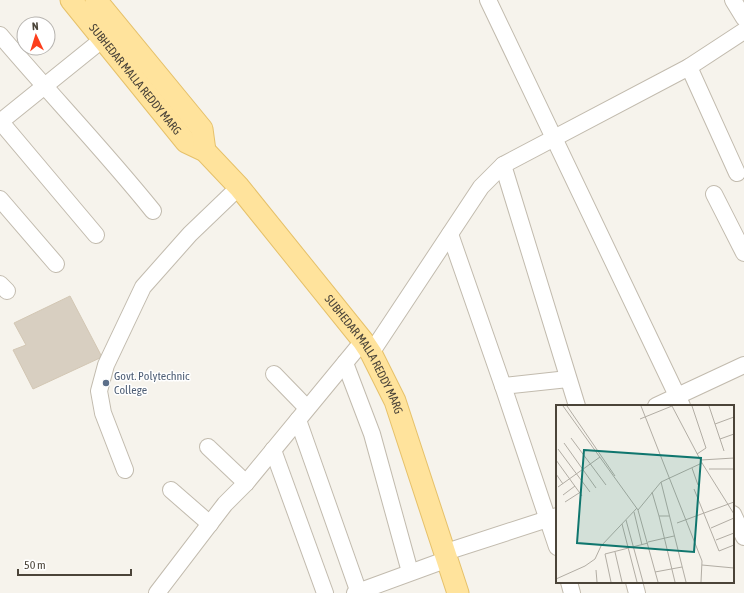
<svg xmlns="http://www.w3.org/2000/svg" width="744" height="593" viewBox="0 0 744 593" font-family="'Asap Condensed',sans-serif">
	<rect width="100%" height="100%" fill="#f6f3ec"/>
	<!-- building -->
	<path fill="#d8cfc1" stroke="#d3c7b4" d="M 70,296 L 102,357 L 33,389 L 13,350 L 26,345 L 14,323 Z"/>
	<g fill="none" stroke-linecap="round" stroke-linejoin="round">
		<defs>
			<g id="minor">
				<path d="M 488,0 L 682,406"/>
				<path d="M 733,0 L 744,18"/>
				<path d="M 0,35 C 50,94 104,150 153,211"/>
				<path d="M 689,67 L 737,173"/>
				<path d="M 0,121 L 96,235"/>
				<path d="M 0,122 L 103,39"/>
				<path d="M 503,165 L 577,406"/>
				<path d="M 714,194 L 744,253"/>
				<path d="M 0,199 L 56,264"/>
				<path d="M 450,234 L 503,386"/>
				<path d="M 0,284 L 7,291"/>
				<path d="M 371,353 L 481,187 L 503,165 L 689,67 L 744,31"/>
				<path d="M 345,363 L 372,434 L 410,572"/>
				<path d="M 274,374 L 307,408"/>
				<path d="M 656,406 L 744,365"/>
				<path d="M 298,420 L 359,593"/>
				<path d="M 208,447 L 246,483"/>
				<path d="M 273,450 L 325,593"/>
				<path d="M 125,470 L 103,413 L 99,391 L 106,365 L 143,287 L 190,234 L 239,187"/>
				<path d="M 171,490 L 210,524"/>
				<path d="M 733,514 L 744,537"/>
				<path d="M 557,547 L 503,386 L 568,379"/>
				<path d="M 446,552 L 557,516"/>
				<path d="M 569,582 L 572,593"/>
				<path d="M 634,582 L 637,593"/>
				<path d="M 157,593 L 225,504 L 246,483 L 363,341"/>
				<path d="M 355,593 L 448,559"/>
			</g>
			<g id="major">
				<path id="s1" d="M 71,0 L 186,142 L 205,151 L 239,187 L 363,341 L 371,353 L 395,401 L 458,593"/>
				<path d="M 96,0 L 202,129 L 205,151"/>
			</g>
		</defs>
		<!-- minor casing -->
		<use href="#minor" stroke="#c2bbae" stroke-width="18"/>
		<!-- major casing -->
		<use href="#major" stroke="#e6c16a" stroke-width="23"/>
		<!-- minor -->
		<use href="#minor" stroke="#fff" stroke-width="16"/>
		<!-- major -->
		<use href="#major" stroke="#ffe39c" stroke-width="21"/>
	</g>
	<!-- markers -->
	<circle fill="#5c6f8a" stroke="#fff" stroke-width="1.5" cx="106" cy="383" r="4"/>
	<g text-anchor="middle" stroke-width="3" stroke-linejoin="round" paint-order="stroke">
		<!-- street labels -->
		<g font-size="12" fill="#4b4439" stroke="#fff">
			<text dy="4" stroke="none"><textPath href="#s1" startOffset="102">SUBHEDAR MALLA REDDY MARG</textPath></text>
			<text dy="4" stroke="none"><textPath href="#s1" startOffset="463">SUBHEDAR MALLA REDDY MARG</textPath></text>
		</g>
		<!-- service labels -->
		<g font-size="12" fill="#4e5e75" stroke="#fff" text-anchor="start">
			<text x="114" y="380">Govt. Polytechnic<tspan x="114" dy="14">College</tspan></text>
		</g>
	</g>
	<!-- overview -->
	<g transform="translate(556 405)">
		<rect width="178" height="178" fill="#f6f3ec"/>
		<path fill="none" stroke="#b2ada4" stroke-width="1" d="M 7,1 L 82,105 L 102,177M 11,1 L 59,71M 85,1 L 146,156 L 145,177M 116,1 L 146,58 L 178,109M 136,1 L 150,43 L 141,49M 153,1 L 168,46M 84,14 L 116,1M 159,19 L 178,12M 15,33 L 50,80M 164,34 L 178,29M 8,38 L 40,83M 2,44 L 34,87M 0,55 L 26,91M 145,55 L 178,53M 136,63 L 142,80M 153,64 L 178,64M 0,69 L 7,79M 105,77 L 130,177M 2,82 L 44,52M 138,84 L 163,146 L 178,140M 96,87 L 103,111M 7,90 L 19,81M 9,97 L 23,88M 82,105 L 105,77 L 146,58M 78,107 L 86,140M 113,111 L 103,111 L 119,177M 70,115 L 87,177M 121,118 L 178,97M 66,119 L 81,177M 155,123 L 178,113M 160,135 L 178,128M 92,137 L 118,131M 59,147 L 66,177M 146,160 L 178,163M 40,165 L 41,177M 99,167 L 126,162M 0,174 L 29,161 L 39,154 L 45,141 L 81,103M 55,177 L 49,149 L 92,138"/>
		<path fill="#0f766e" fill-opacity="0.15" stroke="#0f766e" stroke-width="2" d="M 28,45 L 145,53 L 138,147 L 21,138 Z"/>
		<rect width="178" height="178" fill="none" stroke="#4b4439" stroke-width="2"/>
	</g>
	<!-- north arrow -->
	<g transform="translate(36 36) rotate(356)"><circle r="19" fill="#ffffff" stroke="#b7b4b0"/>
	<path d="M0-3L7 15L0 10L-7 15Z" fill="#fc3f1d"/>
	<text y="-6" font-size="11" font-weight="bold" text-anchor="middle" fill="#4b4439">N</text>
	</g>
	<!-- scale -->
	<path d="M18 569v6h113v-6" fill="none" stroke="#4b4439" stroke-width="2"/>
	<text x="24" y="569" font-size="12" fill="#4b4439" stroke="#ffffff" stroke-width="3" paint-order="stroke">50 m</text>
</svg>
